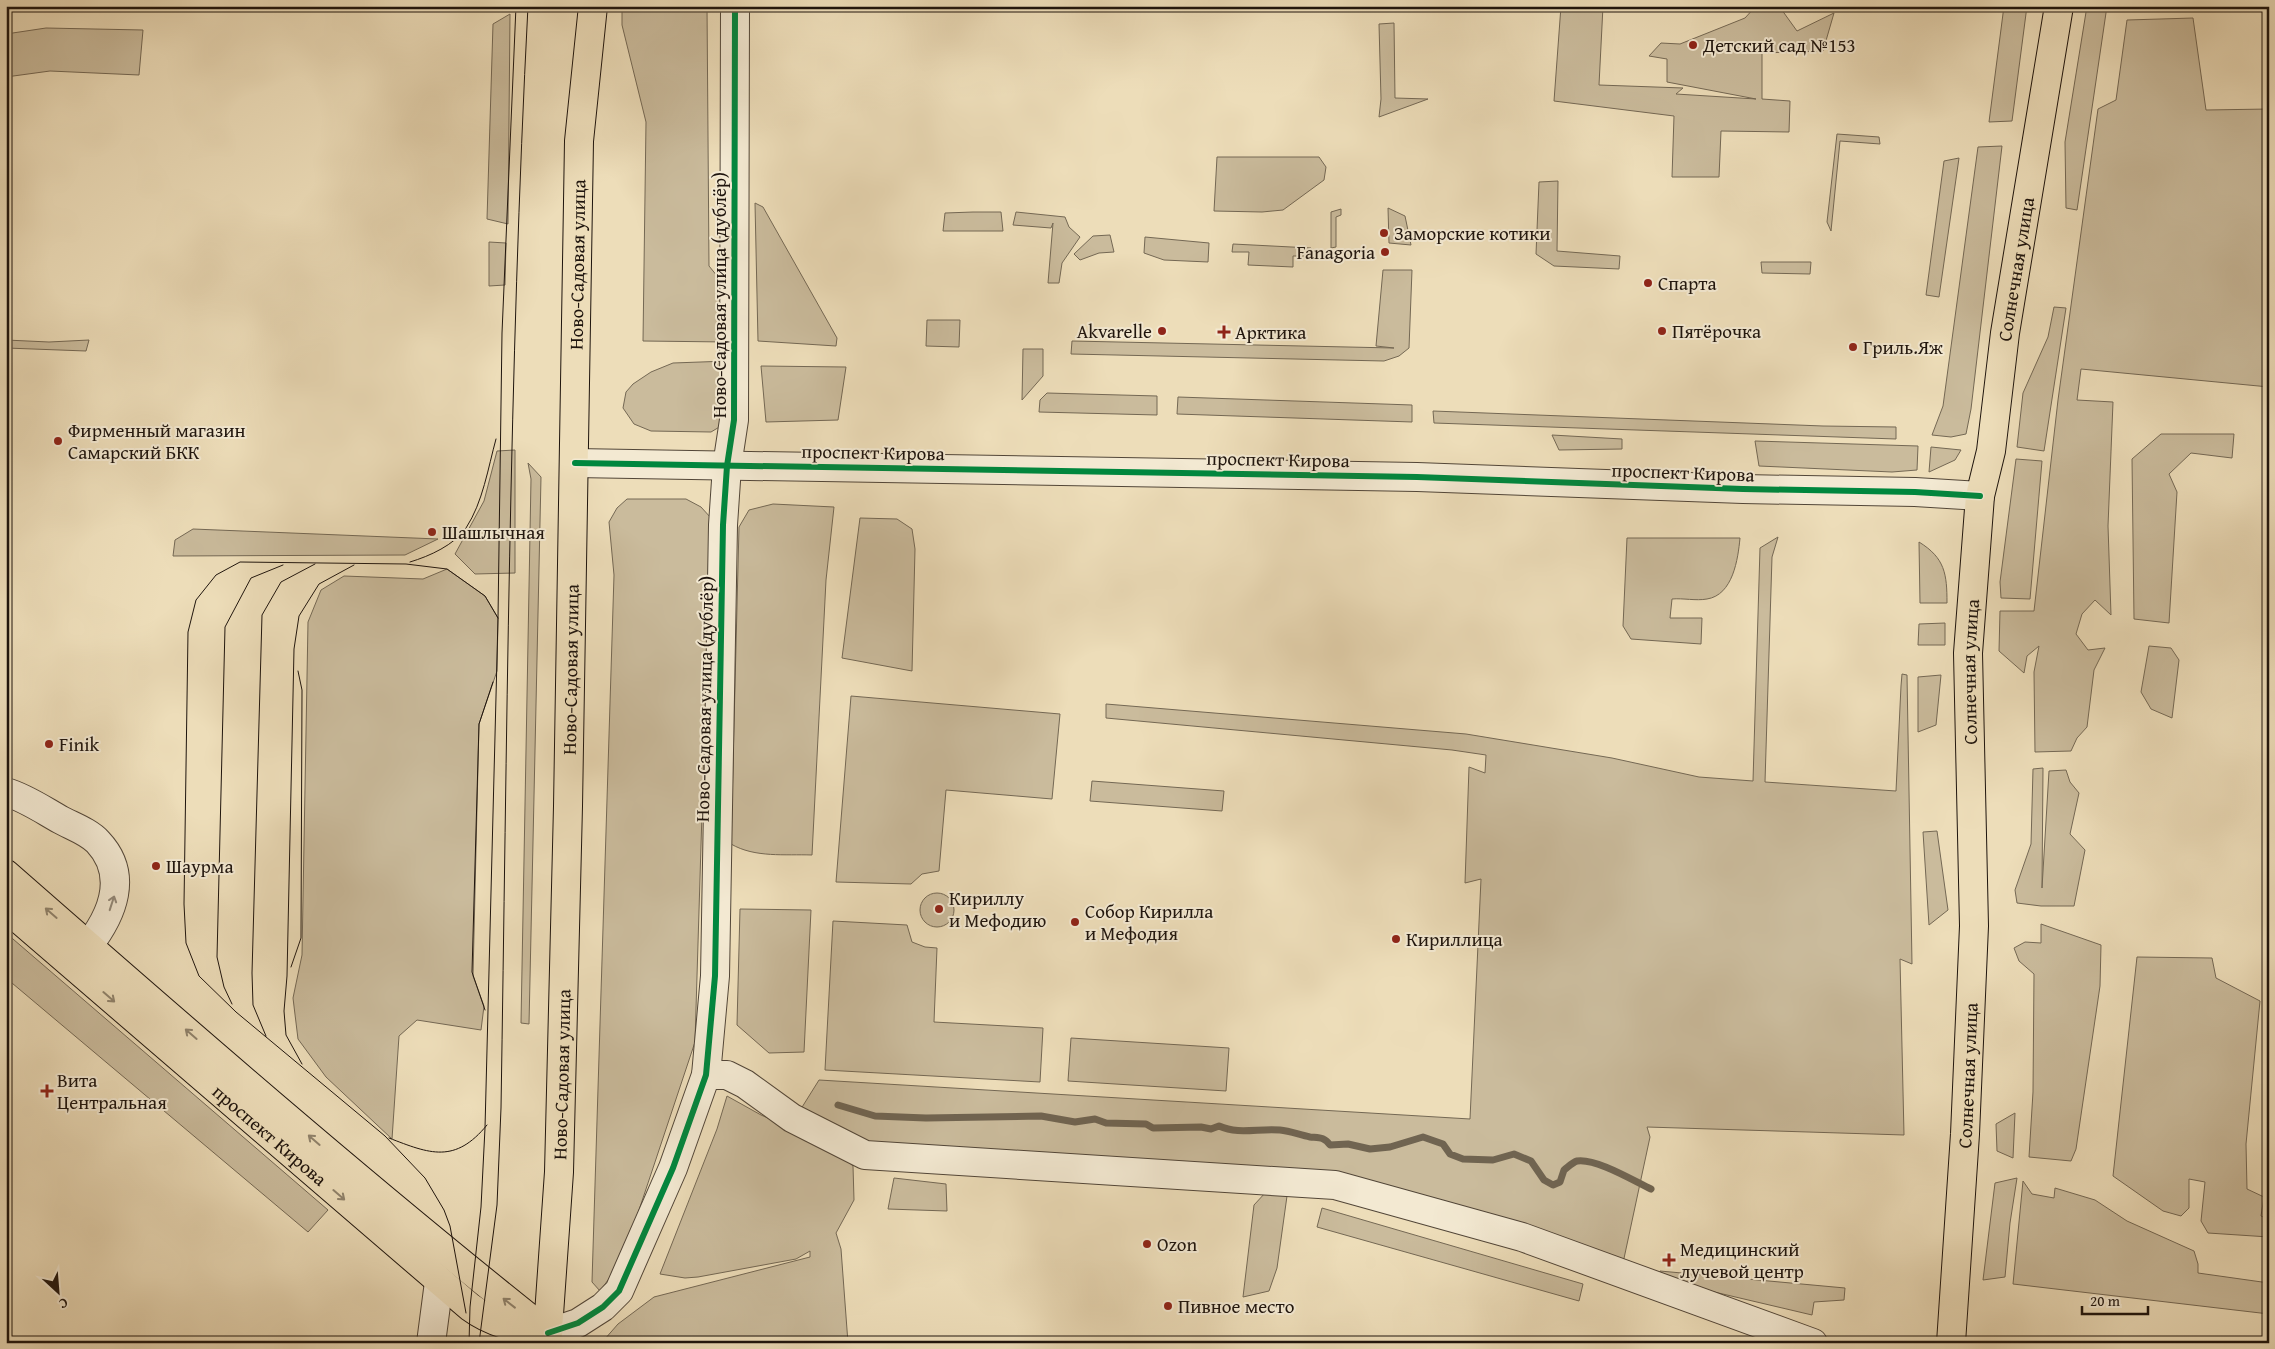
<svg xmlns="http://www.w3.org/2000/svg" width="2275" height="1349" viewBox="0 0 2275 1349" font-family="'Gentium Book Plus',serif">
	<rect width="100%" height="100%" fill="#edddb9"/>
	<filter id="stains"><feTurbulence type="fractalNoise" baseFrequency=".004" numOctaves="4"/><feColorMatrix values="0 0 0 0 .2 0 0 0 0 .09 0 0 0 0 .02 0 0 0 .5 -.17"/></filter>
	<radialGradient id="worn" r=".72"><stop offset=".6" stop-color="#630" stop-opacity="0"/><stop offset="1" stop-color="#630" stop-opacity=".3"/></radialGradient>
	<!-- green -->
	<g fill="#cabb9c" stroke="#746854">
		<path d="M 622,6 L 707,6 L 709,266 L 727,288 L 727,342 L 643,341 L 646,122 L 622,25 Z"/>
		<path d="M 1561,6 L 1603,6 L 1599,85 L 1683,88 L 1676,94 L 1756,99 L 1667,82 L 1667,59 L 1649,56 L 1661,43 L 1680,44 L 1745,18 L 1756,6 L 1779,6 L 1797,31 L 1834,13 L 1823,51 L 1762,53 L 1762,99 L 1790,101 L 1789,132 L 1721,131 L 1719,177 L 1672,177 L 1674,116 L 1554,101 Z"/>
		<path d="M 2004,6 L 2027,6 L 2012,121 L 1989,122 Z"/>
		<path d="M 2087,6 L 2107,6 L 2077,210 L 2066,208 L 2065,142 Z"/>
		<path d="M 510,14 L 508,224 L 487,219 L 493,24 Z"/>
		<path d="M 2193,18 L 2206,110 L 2269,109 L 2269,387 L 2081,369 L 2077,400 L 2113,402 L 2108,526 L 2111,615 L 2095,600 L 2082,614 L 2076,634 L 2088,650 L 2105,648 L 2094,670 L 2087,727 L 2077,738 L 2071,751 L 2035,752 L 2034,672 L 2039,646 L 2027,656 L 2024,673 L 1999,651 L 2000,611 L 2034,611 L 2058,400 L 2098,109 L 2116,100 L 2127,20 Z"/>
		<path d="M 1394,23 L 1395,98 L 1428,99 L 1379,117 L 1381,99 L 1379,24 Z"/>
		<path d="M 46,28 L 143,30 L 139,75 L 50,71 L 6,77 L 6,34 Z"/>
		<path d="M 1837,134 L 1879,137 L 1880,144 L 1840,141 L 1831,231 L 1827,222 Z"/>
		<path d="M 2002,146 L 1971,409 L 1966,434 L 1951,437 L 1932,435 L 1943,406 L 1978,147 Z"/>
		<path d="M 1217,157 L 1319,157 L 1326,167 L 1324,180 L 1283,210 L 1262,212 L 1214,211 Z"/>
		<path d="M 1959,158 L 1939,297 L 1926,295 L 1944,161 Z"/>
		<path d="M 1558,181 L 1557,251 L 1620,256 L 1619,269 L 1554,266 L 1536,254 L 1539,182 Z"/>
		<path d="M 755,203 L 763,207 L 837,338 L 836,346 L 758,341 Z"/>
		<path d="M 1388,208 L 1405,216 L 1411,245 L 1389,243 Z"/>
		<path d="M 1341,209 L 1341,215 L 1336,217 L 1336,247 L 1331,248 L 1331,212 Z"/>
		<path d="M 973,212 L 1001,212 L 1003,231 L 943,231 L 945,213 Z"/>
		<path d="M 1016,212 L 1065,217 L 1069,227 L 1080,237 L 1062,263 L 1059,283 L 1048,283 L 1053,223 L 1051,228 L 1013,225 Z"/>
		<path d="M 1110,235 L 1114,252 L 1099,253 L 1080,260 L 1074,254 L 1093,236 Z"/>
		<path d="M 1145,237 L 1209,243 L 1208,262 L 1164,260 L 1144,253 Z"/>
		<path d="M 489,242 L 506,243 L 505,285 L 489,286 Z"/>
		<path d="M 1233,244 L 1311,248 L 1310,256 L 1293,256 L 1293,267 L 1248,265 L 1249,252 L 1232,252 Z"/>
		<path d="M 1761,262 L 1811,262 L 1810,274 L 1762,273 Z"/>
		<path d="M 1383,270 L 1412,270 L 1409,348 L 1399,356 L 1384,361 L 1071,354 L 1072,341 L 1394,348 L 1376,346 Z"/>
		<path d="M 2054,307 L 2066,308 L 2044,451 L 2017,447 L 2023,393 L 2048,337 Z"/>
		<path d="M 927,320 L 960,320 L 959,347 L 926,346 Z"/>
		<path d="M 6,340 L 49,342 L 89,340 L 86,351 L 6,348 Z"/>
		<path d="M 1023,349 L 1043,349 L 1043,376 L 1022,400 Z"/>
		<path d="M 728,361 L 726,423 L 711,432 L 651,431 L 634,424 L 623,408 L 626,392 L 633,384 L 651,372 L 673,363 Z"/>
		<path d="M 761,366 L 846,367 L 838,420 L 766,422 Z"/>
		<path d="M 1047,393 L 1157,396 L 1157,415 L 1039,412 L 1040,400 Z"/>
		<path d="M 1178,397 L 1412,405 L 1412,422 L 1177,414 Z"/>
		<path d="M 1433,411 L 1823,426 L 1896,427 L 1896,439 L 1434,423 Z"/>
		<path d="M 2161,434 L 2234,434 L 2232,458 L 2191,453 L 2169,474 L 2177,492 L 2169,623 L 2134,619 L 2132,459 Z"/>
		<path d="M 1552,435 L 1622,439 L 1622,449 L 1559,450 Z"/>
		<path d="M 1755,441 L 1918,446 L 1917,470 L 1892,472 L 1759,466 Z"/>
		<path d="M 1931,447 L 1961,450 L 1955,460 L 1929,472 Z"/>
		<path d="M 515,450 L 515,573 L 475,574 L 455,554 L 484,501 L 497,451 Z"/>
		<path d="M 2016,459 L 2042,461 L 2030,599 L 2001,598 L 2000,582 Z"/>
		<path d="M 528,463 L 541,477 L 529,1024 L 521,1023 L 531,479 Z"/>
		<path d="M 627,499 L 686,499 L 701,507 L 711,518 L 695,1042 L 622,1261 L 600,1291 L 592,1282 L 614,575 L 609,522 L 617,508 Z"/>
		<path d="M 773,504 L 834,507 L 826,580 L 812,855 C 785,854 755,858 731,844 L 739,527 L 749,510 Z"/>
		<path d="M 860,518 L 897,519 L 912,529 L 915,549 L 912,671 L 842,658 Z"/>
		<path d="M 193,529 L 438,539 L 405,555 L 173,556 L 175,540 Z"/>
		<path d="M 1778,537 L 1772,557 L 1765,782 L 1896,791 L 1901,686 L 1902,674 L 1907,675 L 1912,964 L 1900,959 L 1904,1135 L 1647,1127 L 1650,1137 L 1623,1263 L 1336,1182 L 888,1150 L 825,1121 L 799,1112 L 819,1080 L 1470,1119 L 1481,879 L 1465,883 L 1469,767 L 1485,773 L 1486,755 L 1452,750 L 1106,718 L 1106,704 L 1466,734 L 1612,758 L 1699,777 L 1753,781 L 1760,548 Z"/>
		<path d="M 1627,538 L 1740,538 C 1738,559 1733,595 1707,599 C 1696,601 1683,598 1672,599 L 1670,618 L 1702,618 L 1701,644 L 1631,639 L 1623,626 Z"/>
		<path d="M 1919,542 C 1945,558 1947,574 1947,603 L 1920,603 Z"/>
		<path d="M 447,569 L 485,596 L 498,618 L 497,671 L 479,724 L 473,976 L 484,1006 L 481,1030 L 417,1020 L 399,1036 L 392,1139 L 326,1077 L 298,1039 L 293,998 L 302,955 L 308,622 L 321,590 L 344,576 L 423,579 Z"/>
		<path d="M 1945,623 L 1945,645 L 1918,645 L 1919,624 Z"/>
		<path d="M 2149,646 L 2171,648 L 2179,660 L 2172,718 L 2151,709 L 2141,692 Z"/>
		<path d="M 1941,675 L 1936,725 L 1918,732 L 1918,677 Z"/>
		<path d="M 851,696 L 1060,714 L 1052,799 L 946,790 L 939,871 L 922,874 L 911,884 L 836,882 Z"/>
		<path d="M 2043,768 L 2042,888 L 2049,771 L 2066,770 L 2070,782 L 2079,793 L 2070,834 L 2085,850 L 2074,906 L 2041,906 L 2017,903 L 2015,890 L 2031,844 L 2033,769 Z"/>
		<path d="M 1092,781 L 1224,791 L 1222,811 L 1090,801 Z"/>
		<path d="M 1937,831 L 1948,910 L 1929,925 L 1923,832 Z"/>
		<circle cx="937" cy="910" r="17"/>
		<path d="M 740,909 L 811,910 L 804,1052 L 769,1053 L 737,1025 Z"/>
		<path d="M 833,921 L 907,925 L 912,942 L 925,947 L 937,948 L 934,1022 L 1043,1028 L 1040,1082 L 825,1070 Z"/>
		<path d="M 2041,924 L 2101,945 L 2100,986 L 2076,1149 L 2071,1161 L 2029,1157 L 2033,1092 L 2034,974 L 2019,961 L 2014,948 L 2025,942 L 2041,943 Z"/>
		<path d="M 6,933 L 328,1210 L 308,1232 L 6,978 Z"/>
		<path d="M 2137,957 L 2212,958 L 2216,978 L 2260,1001 L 2246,1144 L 2247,1189 L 2264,1197 L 2261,1216 L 2269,1219 L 2269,1237 L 2208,1233 L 2201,1221 L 2205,1182 L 2189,1179 L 2189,1208 L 2181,1216 L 2163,1211 L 2113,1176 Z"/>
		<path d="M 1071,1038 L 1229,1048 L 1226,1091 L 1068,1081 Z"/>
		<path d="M 727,1096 L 761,1115 L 831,1146 L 853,1166 L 854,1200 L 836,1233 L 841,1249 L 848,1343 L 607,1343 L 604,1340 L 618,1324 L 654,1297 L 810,1257 L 810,1251 L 796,1259 L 698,1277 L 685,1278 L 660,1274 L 717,1129 Z"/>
		<path d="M 2015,1113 L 2013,1158 L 1997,1151 L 1996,1124 Z"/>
		<path d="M 894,1178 L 946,1184 L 947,1211 L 888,1209 Z"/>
		<path d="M 2017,1178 L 2010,1223 L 2005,1277 L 1983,1280 L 1995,1183 Z"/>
		<path d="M 2023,1181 L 2032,1194 L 2054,1198 L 2055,1188 L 2095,1200 L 2127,1221 L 2194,1251 L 2198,1264 L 2198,1273 L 2269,1283 L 2269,1314 L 2013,1284 Z"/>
		<path d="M 1266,1192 L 1287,1196 L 1277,1268 L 1269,1291 L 1243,1297 L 1254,1205 Z"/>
		<path d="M 1322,1208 L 1583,1284 L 1579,1301 L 1317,1227 Z"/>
		<path d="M 1660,1271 L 1845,1288 L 1844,1300 L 1814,1302 L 1812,1315 L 1659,1279 Z"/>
	</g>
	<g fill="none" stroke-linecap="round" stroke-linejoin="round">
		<!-- stream -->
		<path stroke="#706451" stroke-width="7" d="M 838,1105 L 875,1116 L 926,1118 L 1041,1116 L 1075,1122 L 1095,1119 L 1106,1123 L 1146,1124 L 1153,1128 L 1201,1127 L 1211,1129 L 1219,1126 C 1239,1135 1258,1128 1280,1130 C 1290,1131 1300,1135 1310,1137 C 1320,1138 1324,1137 1330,1145 L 1348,1144 L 1370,1149 L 1390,1147 L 1423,1137 L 1443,1144 L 1450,1154 L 1463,1159 L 1493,1160 L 1514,1154 L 1531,1161 L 1544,1180 L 1553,1185 L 1560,1182 L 1564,1170 C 1568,1167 1573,1162 1577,1161 C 1596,1158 1634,1181 1651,1189"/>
		<defs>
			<g id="minor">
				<path d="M 575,463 L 1417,477 L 1743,489 L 1915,492 L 1980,496"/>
				<path d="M 6,792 C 26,798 43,810 61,820 C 72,826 89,832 98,842 C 129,875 113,914 88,946"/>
				<path d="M 706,1075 L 727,1075 L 745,1084 L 792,1118 L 865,1155 L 1335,1185 L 1522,1237 L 1813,1343"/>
				<path d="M 548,1333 L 578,1323 L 603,1307 L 619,1291 L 673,1168 L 706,1075 L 715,976 L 723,525 L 727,466 L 734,420 L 735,6"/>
				<path d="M 431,1343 L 439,1282"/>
			</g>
			<g id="major">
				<path d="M 6,874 C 184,1030 363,1186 548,1333"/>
				<path id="s1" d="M 6,908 L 470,1307 C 493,1324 517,1328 544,1333"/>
				<path id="s2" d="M 547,1343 L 559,1172 L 568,806 L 579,141 L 593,6"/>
				<path id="s3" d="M 1951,1343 L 1965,1134 L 1974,926 L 1968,653 L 1980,496 L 1991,451 L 2005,333 L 2059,6"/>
			</g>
		</defs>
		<!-- minor casing -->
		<use href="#minor" stroke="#524638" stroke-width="30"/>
		<!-- major casing -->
		<use href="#major" stroke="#1e140d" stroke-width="30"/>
		<!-- minor -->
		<use href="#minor" stroke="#f3e9d2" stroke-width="28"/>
		<!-- major -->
		<use href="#major" stroke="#edddb9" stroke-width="28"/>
		<!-- tram -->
		<g stroke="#1e140d" stroke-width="1">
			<path d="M 410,562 C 430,556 454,545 466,528 C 483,502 488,468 496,439"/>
			<path d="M 291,967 L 301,938 L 302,690 L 298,671"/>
			<path d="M 232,1004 L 224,987 L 217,957 L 225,627 L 251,578 L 283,565"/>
			<path d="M 485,1010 L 472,972 L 479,724 L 493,682"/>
			<path d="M 266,1036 L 253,1005 L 252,973 L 262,615 L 281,582 L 315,564"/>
			<path d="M 302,1064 L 286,1035 L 284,1011 L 287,976 L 294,649 L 299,616 L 319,584 L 354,565"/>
			<path d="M 389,1138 C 430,1154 455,1164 487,1125"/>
			<path d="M 466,1313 L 450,1226 L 444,1210 L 425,1178 L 385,1136 L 236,1012 L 199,976 L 186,943 L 184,904 L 188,632 L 196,600 L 216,575 L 240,562 L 406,564 L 447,569 L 485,596 L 498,618"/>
			<path d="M 469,1343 L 470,1307 L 481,1207 L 485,1128 L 498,618 L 502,333 L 516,6"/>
			<path d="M 479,1343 L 497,1205 L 501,1108 C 507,741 509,373 528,6"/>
		</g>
		<defs>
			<g id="cycleway">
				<path d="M 575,463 L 1417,477 L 1743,489 L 1915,492 L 1980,496"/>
				<path d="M 548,1333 L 578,1323 L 603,1307 L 619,1291 L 673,1168 L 706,1075 L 715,976 L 723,525 L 727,466 L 734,420 L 735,6"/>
			</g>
		</defs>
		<!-- cycleway casing -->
		<use href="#cycleway" stroke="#f3e9d2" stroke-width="9"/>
		<!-- cycleway -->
		<use href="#cycleway" stroke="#00873e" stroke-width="6"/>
	</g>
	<!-- one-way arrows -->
	<defs><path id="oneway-shaft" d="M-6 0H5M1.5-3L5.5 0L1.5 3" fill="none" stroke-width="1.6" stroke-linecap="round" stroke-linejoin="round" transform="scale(1.25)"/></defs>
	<use stroke="#938979" href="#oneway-shaft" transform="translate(112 903) rotate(-72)"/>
	<g stroke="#90836c">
		<use href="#oneway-shaft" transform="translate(51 913) rotate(-139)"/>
		<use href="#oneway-shaft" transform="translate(109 997) rotate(41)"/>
		<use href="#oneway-shaft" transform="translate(191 1034) rotate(-139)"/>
		<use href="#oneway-shaft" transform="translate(314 1140) rotate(-139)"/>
		<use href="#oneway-shaft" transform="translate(339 1195) rotate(41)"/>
		<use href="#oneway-shaft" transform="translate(509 1303) rotate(-142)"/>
	</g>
	<!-- markers -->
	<g fill="#8f2418" stroke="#f3e9d2" stroke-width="2">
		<circle cx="1693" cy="45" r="5"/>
		<circle cx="1384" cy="233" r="5"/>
		<circle cx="1385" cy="252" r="5"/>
		<circle cx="1648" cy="283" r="5"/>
		<circle cx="1162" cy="331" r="5"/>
		<circle cx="1662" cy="331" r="5"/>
		<path d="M1221.5 324.5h5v5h5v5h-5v5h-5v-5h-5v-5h5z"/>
		<circle cx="1853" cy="347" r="5"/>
		<circle cx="58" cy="441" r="5"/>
		<circle cx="432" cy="532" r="5"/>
		<circle cx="49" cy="744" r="5"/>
		<circle cx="156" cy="866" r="5"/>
		<circle cx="939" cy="909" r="5"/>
		<circle cx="1075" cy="922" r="5"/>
		<circle cx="1396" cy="939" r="5"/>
		<path d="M44.5 1083.5h5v5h5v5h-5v5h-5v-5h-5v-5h5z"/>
		<circle cx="1147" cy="1244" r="5"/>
		<path d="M1666.5 1252.5h5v5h5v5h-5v5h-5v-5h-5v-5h5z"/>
		<circle cx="1168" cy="1306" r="5"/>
	</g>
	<g text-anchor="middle" stroke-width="4" stroke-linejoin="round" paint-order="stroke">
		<!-- poi labels -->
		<g font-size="19" fill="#1e140d" stroke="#f3e9d2" text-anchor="start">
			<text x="1703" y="52">Детский сад №153</text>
			<text x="1394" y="240">Заморские котики</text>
			<text x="1375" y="259" text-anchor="end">Fanagoria</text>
			<text x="1658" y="290">Спарта</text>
			<text x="1152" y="338" text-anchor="end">Akvarelle</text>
			<text x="1672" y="338">Пятёрочка</text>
			<text x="1235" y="339">Арктика</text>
			<text x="1863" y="354">Гриль.Яж</text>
			<text x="68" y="437">Фирменный магазин<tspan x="68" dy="22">Самарский БКК</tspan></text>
			<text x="442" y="539">Шашлычная</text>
			<text x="59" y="751">Finik</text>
			<text x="166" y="873">Шаурма</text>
			<text x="949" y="905">Кириллу<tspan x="949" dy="22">и Мефодию</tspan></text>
			<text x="1085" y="918">Собор Кирилла<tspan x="1085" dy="22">и Мефодия</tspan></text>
			<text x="1406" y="946">Кириллица</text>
			<text x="57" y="1087">Вита<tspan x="57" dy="22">Центральная</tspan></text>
			<text x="1157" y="1251">Ozon</text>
			<text x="1680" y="1256">Медицинский<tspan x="1680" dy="22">лучевой центр</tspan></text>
			<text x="1178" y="1313">Пивное место</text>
		</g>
		<!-- street labels -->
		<g font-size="19" fill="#1e140d" stroke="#f3e9d2">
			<text dy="7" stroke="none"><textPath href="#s2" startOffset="1079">Ново-Садовая улица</textPath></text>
			<text dy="7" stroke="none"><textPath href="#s3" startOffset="1078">Солнечная улица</textPath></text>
			<text transform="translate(719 295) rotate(-90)" y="7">Ново-Садовая улица (дублёр)</text>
			<text transform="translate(873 452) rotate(1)" y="7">проспект Кирова</text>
			<text transform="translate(1278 459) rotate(1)" y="7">проспект Кирова</text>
			<text transform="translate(1683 472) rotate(2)" y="7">проспект Кирова</text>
			<text dy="7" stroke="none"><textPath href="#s2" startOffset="674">Ново-Садовая улица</textPath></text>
			<text dy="7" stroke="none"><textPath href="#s3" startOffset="672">Солнечная улица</textPath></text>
			<text transform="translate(704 699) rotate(-89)" y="7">Ново-Садовая улица (дублёр)</text>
			<text dy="7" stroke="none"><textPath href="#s2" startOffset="269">Ново-Садовая улица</textPath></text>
			<text dy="7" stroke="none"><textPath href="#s3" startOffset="268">Солнечная улица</textPath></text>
			<text dy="7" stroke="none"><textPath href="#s1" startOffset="348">проспект Кирова</textPath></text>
		</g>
	</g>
	<!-- margin -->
	<rect width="2275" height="1349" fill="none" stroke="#edddb9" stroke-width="25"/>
	<rect x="8" y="8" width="2260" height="1334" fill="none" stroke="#1e140d" stroke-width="2.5"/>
	<rect x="12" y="12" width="2250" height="1324" fill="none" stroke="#1e140d"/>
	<!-- north arrow -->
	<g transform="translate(58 1292) rotate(154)" stroke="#f3e9d2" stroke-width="4" paint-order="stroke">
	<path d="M0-4L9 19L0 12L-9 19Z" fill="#1e140d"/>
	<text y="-8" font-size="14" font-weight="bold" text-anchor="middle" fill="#1e140d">С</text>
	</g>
	<!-- scale -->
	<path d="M2082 1306v8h66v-8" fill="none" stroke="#1e140d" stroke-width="2.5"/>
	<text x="2090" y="1306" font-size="15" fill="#1e140d" stroke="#f3e9d2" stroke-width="4" paint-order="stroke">20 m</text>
	<rect width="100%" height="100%" filter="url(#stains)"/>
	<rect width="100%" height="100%" fill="url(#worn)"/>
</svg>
